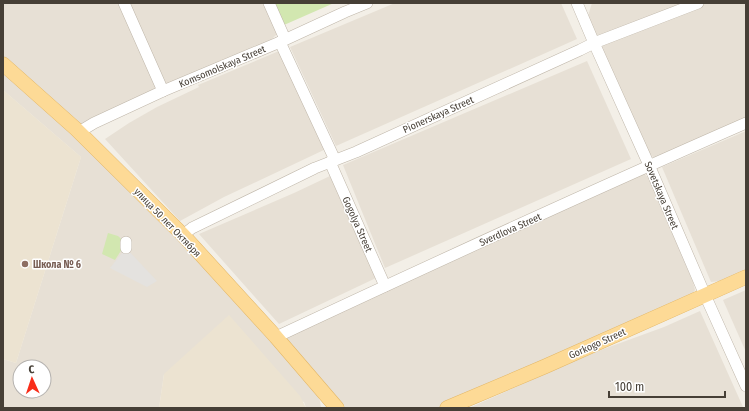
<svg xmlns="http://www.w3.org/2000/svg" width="749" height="411" viewBox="0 0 749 411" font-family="'Fira Sans Condensed',sans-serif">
	<rect width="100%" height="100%" fill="#f3efe7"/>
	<!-- residential -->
	<g fill="#e7e0d5" fill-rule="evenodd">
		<path d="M 3,3 L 121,3 L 158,88 L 82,126 L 3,60 Z"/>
		<path d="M 127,3 L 266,3 L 277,34 L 272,39 L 166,87 Z"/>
		<path d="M 395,3 L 561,3 L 577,39 L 336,146 L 290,47 Z"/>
		<path d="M 592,3 L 746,3 L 746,118 L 657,157 L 653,157 L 650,154 L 648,150 L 588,16 Z"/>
		<path d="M 279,51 L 326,149 L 224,197 L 180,221 L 105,139 L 129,123 L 157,107 L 199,87 L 198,85 Z"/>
		<path d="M 587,61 L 631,159 L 385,268 L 343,165 Z"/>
		<path d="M 3,70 L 81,142 L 166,227 L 240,305 L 316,393 L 320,401 L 321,408 L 306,408 L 304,402 L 164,374 L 159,408 L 3,408 L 3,359 L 16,363 L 81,157 L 3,90 ZM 20,367 L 44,367 L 44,391 L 20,391 Z"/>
		<path d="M 746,131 L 746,270 L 720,281 L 711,282 L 662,167 Z"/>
		<path d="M 644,173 L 648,178 L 693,282 L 695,290 L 693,293 L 689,296 L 439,408 L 344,408 L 288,342 L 287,338 L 289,335 Z"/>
		<path d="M 330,176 L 376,278 L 279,324 L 199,234 L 294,193 Z"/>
		<path d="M 746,290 L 746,352 L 723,300 Z"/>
		<path d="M 700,311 L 743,407 L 740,408 L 469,408 L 590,354 L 664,327 Z"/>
	</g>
	<!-- education -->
	<g fill="#ece3d1">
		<path d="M 3,90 L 81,157 L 16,363 L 3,359 Z"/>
		<path d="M 229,315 L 300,396 L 306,408 L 159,408 L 164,374 Z"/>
	</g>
	<!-- green -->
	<g fill="#d2e7b0">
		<path d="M 274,3 L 334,3 L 284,25 Z"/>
		<path d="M 108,233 L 118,236 L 126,243 L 115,260 L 102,254 Z"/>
	</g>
	<!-- parking -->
	<path fill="#e4e2df" d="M 126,248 L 157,281 L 147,287 L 110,268 Z"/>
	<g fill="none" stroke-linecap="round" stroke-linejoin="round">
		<defs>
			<g id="minor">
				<path d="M 124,3 L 163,91"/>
				<path d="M 269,3 L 285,39"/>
				<path d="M 577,3 L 594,43 L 649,165 L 705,295 L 746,386"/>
				<path d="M 280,42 L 335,160"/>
				<path d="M 79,132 L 94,123 L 163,91 L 280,42 L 345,12 L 367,3"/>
				<path d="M 330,162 L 385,286"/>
				<path d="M 183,235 L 192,228 L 315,168 L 356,152 L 580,50 L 594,43 L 698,3"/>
				<path d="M 126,248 L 126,242"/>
				<path d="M 276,337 C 432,264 588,192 746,123"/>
			</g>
			<g id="major">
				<path d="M 3,64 L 76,129 L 183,235 L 276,337 L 337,408"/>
				<path d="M 447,408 L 546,366 L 746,277"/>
			</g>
		</defs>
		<!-- minor casing -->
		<use href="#minor" stroke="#bfb6a9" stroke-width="12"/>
		<!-- major casing -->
		<use href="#major" stroke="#e3b665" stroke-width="15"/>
		<!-- minor -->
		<use href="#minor" stroke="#fff" stroke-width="11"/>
		<!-- major -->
		<use href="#major" stroke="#fdda96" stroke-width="14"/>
	</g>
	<!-- markers -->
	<circle fill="#8d6e63" stroke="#fff" stroke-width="1.5" cx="25" cy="264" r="4"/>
	<g text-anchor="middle" stroke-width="3" stroke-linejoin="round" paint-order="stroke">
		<!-- street labels -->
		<g font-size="10" fill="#463f36" stroke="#fff">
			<text transform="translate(222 66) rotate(-23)" y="4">Komsomolskaya Street</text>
			<text transform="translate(438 114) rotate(-24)" y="4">Pionerskaya Street</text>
			<text transform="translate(662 195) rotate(67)" y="4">Sovetskaya Street</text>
			<text transform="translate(168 222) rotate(46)" y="4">улица 50 лет Октября</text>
			<text transform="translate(358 224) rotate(66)" y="4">Gogolya Street</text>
			<text transform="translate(510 229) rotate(-24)" y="4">Sverdlova Street</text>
			<text transform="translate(597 343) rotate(-24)" y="4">Gorkogo Street</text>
		</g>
		<!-- education labels -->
		<g font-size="10" font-weight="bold" fill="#785e54" stroke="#fff" text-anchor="start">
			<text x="33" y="268">Школа № 6</text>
		</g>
	</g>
	<!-- border -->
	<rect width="749" height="411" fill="none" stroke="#463f36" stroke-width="8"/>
	<!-- north arrow -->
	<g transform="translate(32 379) rotate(357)"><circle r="19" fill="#ffffff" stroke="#b5b2af"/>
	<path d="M0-3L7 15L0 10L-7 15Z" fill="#f92d19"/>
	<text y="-6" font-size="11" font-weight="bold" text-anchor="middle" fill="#463f36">С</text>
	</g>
	<!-- scale -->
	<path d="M609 391v6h116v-6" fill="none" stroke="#463f36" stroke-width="2"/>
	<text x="615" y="391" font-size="12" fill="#463f36" stroke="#ffffff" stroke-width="3" paint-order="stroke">100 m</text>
</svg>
